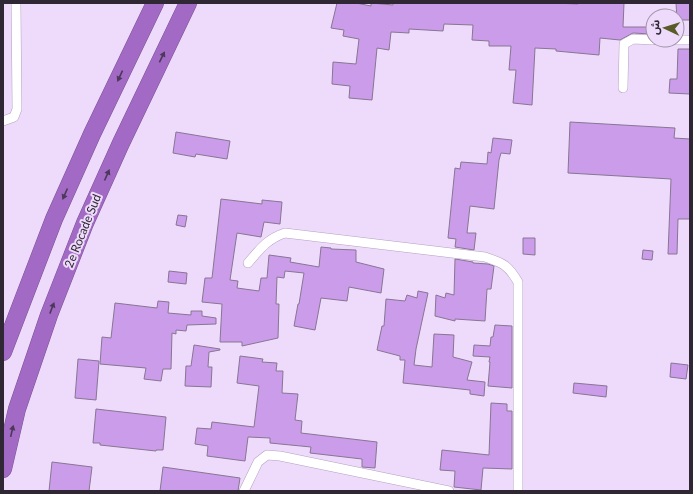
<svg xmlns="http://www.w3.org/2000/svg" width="693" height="494" viewBox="0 0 693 494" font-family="Lato,'Noto Sans Arabic',sans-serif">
	<rect width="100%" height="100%" fill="#eedbfb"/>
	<!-- building -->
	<g fill="#cb9ce9" stroke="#877693">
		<path d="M 337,3 L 356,3 L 371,6 L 371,3 L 393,5 L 393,3 L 554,3 L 578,4 L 578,3 L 624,3 L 623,27 L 650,27 L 650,34 L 633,33 L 620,40 L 600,38 L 599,55 L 556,51 L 556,49 L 535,48 L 532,105 L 513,103 L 516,70 L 509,70 L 511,46 L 489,46 L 489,41 L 472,40 L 473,25 L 444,24 L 443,31 L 409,29 L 409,33 L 391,32 L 389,50 L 377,48 L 372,100 L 349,98 L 350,86 L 332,84 L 333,62 L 356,64 L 359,39 L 343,36 L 344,30 L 331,28 Z"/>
		<path d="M 676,3 L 690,3 L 690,20 L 677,20 Z"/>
		<path d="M 678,49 L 690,49 L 690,94 L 669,93 L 670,79 L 677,79 Z"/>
		<path d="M 570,122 L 675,128 L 674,138 L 690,139 L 690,219 L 678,219 L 677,254 L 668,254 L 671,179 L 568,173 Z"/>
		<path d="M 176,132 L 230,141 L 227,159 L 196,154 L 195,157 L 173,153 Z"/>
		<path d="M 493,138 L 512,140 L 510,154 L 501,153 L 499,160 L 494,209 L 470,206 L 467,233 L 476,233 L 474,250 L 455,247 L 456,239 L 448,238 L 455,168 L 460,169 L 461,162 L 487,164 L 488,152 L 491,153 Z"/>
		<path d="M 221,199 L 262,204 L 262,200 L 282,202 L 280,224 L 264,222 L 261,237 L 237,233 L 230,280 L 238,281 L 237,288 L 259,291 L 261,278 L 267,278 L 269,255 L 291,258 L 290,262 L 319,267 L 321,247 L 331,248 L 331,249 L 356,250 L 356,262 L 384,269 L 381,293 L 349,287 L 347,301 L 321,298 L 315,330 L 294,326 L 298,304 L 299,304 L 304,273 L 285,271 L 284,278 L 277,277 L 276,304 L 279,304 L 278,338 L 242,346 L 242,342 L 220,342 L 222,304 L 202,302 L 205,278 L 212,278 Z"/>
		<path d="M 178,215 L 187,216 L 185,227 L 176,225 Z"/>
		<path d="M 523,238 L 535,238 L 535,255 L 523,254 Z"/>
		<path d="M 643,250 L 653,251 L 652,260 L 642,259 Z"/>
		<path d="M 455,259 L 473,262 L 473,263 L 488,264 L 494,266 L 491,289 L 487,289 L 485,321 L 455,319 L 455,321 L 435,316 L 436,295 L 445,298 L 446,293 L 454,295 Z"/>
		<path d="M 169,271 L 187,273 L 186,284 L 168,282 Z"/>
		<path d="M 418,291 L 428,293 L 416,349 L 414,365 L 432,367 L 434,334 L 454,335 L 453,357 L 472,362 L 467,380 L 485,382 L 484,396 L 470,394 L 470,390 L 403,383 L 405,360 L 400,360 L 400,356 L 377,350 L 382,326 L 384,326 L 386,299 L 405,301 L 407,295 L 417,298 Z"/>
		<path d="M 158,301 L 169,302 L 168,313 L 191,315 L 191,311 L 202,311 L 202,316 L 216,318 L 216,324 L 187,325 L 186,331 L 176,330 L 176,334 L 172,333 L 171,369 L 163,369 L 161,381 L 144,379 L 146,368 L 100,364 L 102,337 L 111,338 L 115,303 L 157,308 Z"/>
		<path d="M 495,325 L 512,326 L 512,388 L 488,386 L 490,362 L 489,362 L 490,357 L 473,356 L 474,345 L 490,346 L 491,337 L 493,337 Z"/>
		<path d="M 194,345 L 220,349 L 220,350 L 209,352 L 208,367 L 212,367 L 211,387 L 185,386 L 186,366 L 191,366 Z"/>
		<path d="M 240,356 L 263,359 L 262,362 L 277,363 L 276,371 L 283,371 L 282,393 L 298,394 L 295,420 L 302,421 L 301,433 L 377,442 L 375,468 L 362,467 L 362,459 L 310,453 L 311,447 L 270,443 L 270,438 L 248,437 L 245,461 L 207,456 L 208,446 L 195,444 L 197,428 L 211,429 L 212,422 L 254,427 L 259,386 L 237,383 Z"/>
		<path d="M 78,359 L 99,361 L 96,400 L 75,398 Z"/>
		<path d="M 671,363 L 688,365 L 686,379 L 670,377 Z"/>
		<path d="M 574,383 L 607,386 L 606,397 L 573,393 Z"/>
		<path d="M 491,403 L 507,404 L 507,411 L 512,411 L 512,469 L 483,468 L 481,490 L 454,487 L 455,471 L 440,470 L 442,450 L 489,455 Z"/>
		<path d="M 96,409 L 166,417 L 163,450 L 156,450 L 156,451 L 100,445 L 100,443 L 93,443 Z"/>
		<path d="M 52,462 L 92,467 L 89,491 L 49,491 Z"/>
		<path d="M 163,467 L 240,478 L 238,491 L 160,491 Z"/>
	</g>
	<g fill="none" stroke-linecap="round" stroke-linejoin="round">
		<defs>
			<g id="street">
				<path d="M 677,40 L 690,40"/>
				<path d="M 623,88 L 624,44 L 633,39 L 653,40"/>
				<path d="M 3,121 L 14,117 L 17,109 L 16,3"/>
				<path d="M 248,263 C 260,249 267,239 285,233 L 485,257 C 503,263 508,265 518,282 L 518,491"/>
				<path d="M 244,491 L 258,462 L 267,455 L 280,456 L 449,491"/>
			</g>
			<g id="highway">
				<path d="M 3,352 L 54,219 L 92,134 L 155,3"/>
				<path d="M 3,469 L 17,409 L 49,315 L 85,223 L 121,143 L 188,3"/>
			</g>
		</defs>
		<!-- street casing -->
		<use href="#street" stroke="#b3a1bf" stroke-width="10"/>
		<!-- highway casing -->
		<use href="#highway" stroke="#7a5392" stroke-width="18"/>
		<!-- street -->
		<use href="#street" stroke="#fff" stroke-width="9"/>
		<!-- highway -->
		<use href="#highway" stroke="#a36ac5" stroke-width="17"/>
	</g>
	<!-- one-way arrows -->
	<defs><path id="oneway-solid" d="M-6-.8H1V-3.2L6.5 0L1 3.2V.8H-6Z"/></defs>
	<g fill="#4c3858">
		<use href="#oneway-solid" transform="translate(162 57) rotate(-64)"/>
		<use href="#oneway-solid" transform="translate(120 76) rotate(115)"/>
		<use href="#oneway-solid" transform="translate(107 175) rotate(-66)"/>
		<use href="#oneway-solid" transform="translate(65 194) rotate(114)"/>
		<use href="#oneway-solid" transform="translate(52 308) rotate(-69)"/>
		<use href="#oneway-solid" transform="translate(12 431) rotate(-77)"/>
	</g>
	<g text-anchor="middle" stroke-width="4" stroke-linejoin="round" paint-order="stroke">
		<!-- street labels -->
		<g font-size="12" fill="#2f2834" stroke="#eedbfb">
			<text transform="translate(83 231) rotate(-68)" y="4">2e Rocade Sud</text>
		</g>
	</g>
	<!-- border -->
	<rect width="693" height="494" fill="none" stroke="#2f2834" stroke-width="8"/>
	<!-- north arrow -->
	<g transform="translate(665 28) rotate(274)"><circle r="19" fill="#eedbfb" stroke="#a293ab"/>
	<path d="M0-3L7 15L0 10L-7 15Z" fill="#5a5b28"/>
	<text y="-6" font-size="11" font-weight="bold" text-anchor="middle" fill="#2f2834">ش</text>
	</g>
</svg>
